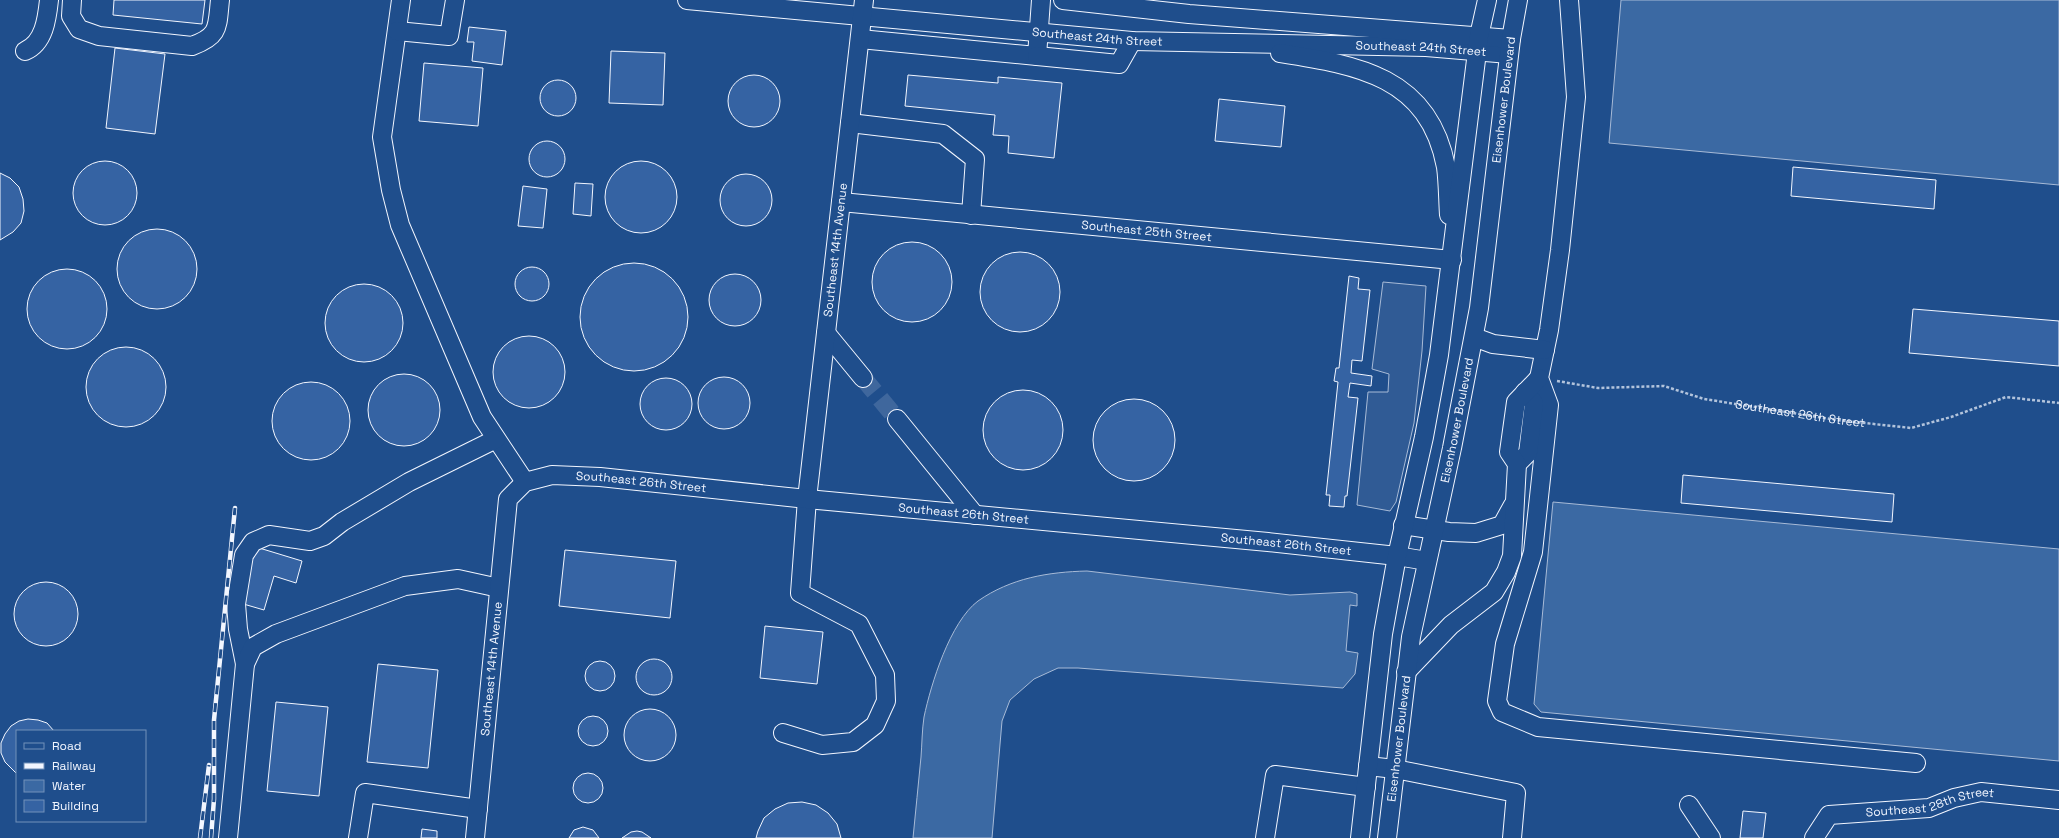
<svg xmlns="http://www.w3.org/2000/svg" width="2059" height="838" viewBox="0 0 2059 838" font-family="'Space Grotesk',sans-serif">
	<rect width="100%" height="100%" fill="#1f4e8c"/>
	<!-- parking -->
	<path fill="#305b95" stroke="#a8bbd7" d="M 1383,282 L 1426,286 L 1422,351 L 1414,423 L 1396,502 L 1390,511 L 1357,505 L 1368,392 L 1388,392 L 1389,374 L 1372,369 Z"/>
	<!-- water -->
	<g fill="#3b69a3" stroke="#a8bbd7">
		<path d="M 1621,0 L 2059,0 L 2059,185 L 1609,143 Z"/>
		<path d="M 1553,502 L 2059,549 L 2059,761 L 1541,712 L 1534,704 Z"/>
		<path d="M 1087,571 L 1290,595 L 1350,592 L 1357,594 L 1357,606 L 1350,605 L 1346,651 L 1358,653 L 1355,674 L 1343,688 L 1078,668 L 1058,668 L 1034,679 L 1010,700 L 1002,721 L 992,838 L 913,838 C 916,811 918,784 921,757 C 922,744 922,730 924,717 C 931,684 950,622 978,601 C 1011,578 1048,572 1087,571 Z"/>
	</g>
	<!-- building -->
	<g fill="#3563a3" stroke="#f2f6ff">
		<path d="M 114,0 L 205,0 L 202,24 L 113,15 Z"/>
		<path d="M 469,27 L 506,31 L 502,65 L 472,61 L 474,42 L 467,42 Z"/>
		<path d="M 115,48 L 165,54 L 155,134 L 106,128 Z"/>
		<path d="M 611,51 L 665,53 L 663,105 L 609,103 Z"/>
		<path d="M 424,63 L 483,68 L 478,126 L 419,121 Z"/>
		<path d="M 908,75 L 998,83 L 998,77 L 1062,83 L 1054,158 L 1008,153 L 1009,136 L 993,135 L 995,115 L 905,106 Z"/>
		<circle cx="754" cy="101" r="26"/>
		<circle cx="558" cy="98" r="18"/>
		<path d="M 1219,99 L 1285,106 L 1281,147 L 1215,141 Z"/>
		<circle cx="547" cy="159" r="18"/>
		<circle cx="105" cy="193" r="32"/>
		<circle cx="641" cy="197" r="36"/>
		<path d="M 1793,167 L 1936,180 L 1934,209 L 1791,196 Z"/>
		<path d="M 0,173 L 10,178 L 19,187 L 23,199 L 24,211 L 21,223 L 13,232 L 0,240 Z"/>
		<circle cx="746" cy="200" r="26"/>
		<path d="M 575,183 L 593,184 L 591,216 L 573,214 Z"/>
		<path d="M 523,186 L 547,189 L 543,228 L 518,226 Z"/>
		<circle cx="157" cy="269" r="40"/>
		<circle cx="912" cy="282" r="40"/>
		<circle cx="1020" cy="292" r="40"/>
		<circle cx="634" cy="317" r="54"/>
		<circle cx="532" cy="284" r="17"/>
		<circle cx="67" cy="309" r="40"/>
		<circle cx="735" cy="300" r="26"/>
		<path d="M 1349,276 L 1359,278 L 1358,289 L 1370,290 L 1362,361 L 1352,360 L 1351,373 L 1372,376 L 1371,386 L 1350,383 L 1348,397 L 1358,398 L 1347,496 L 1345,496 L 1344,507 L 1329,506 L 1330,495 L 1326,495 L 1338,382 L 1334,381 L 1336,368 L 1339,368 Z"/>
		<circle cx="364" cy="323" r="39"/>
		<path d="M 1913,309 L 2059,321 L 2059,366 L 1909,353 Z"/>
		<circle cx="529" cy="372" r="36"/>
		<circle cx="126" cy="387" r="40"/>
		<circle cx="404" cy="410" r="36"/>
		<circle cx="724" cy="403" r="26"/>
		<circle cx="666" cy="404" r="26"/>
		<circle cx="311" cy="421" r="39"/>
		<circle cx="1023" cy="430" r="40"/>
		<circle cx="1134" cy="440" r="41"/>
		<path d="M 1683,475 L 1894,494 L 1892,522 L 1681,503 Z"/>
		<path d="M 256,547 L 302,561 L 296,583 L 274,576 L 264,610 L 240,603 Z"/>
		<path d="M 565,550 L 676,561 L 670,618 L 559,606 Z"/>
		<circle cx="46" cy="614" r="32"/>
		<path d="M 765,626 L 823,632 L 817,684 L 760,678 Z"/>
		<circle cx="654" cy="677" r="18"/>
		<circle cx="600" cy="676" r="15"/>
		<path d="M 378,664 L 438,670 L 428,768 L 367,762 Z"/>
		<path d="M 276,702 L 328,707 L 319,796 L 267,791 Z"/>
		<circle cx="650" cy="735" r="26"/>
		<circle cx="593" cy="731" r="15"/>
		<path d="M 28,719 L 38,720 L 47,723 L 54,731 L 17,731 L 17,774 L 5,762 L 1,753 L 1,743 L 5,734 L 11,726 L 19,721 Z"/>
		<circle cx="588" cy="788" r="15"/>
		<path d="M 802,802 L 816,805 L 828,813 L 837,824 L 841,838 L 756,838 L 758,831 L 764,818 L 775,809 L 788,803 Z"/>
		<path d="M 1743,811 L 1766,813 L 1763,838 L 1740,838 Z"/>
		<path d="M 583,827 L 593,830 L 599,838 L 569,838 L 574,830 Z"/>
		<path d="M 422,829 L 437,831 L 437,838 L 421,838 Z"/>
		<path d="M 637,831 L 642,832 L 651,838 L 622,838 L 631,832 Z"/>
	</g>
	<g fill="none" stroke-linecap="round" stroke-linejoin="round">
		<!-- minor-tunnel -->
		<path stroke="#3f679d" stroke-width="18" stroke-dasharray="18 9" stroke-linecap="butt" d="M 863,378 L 897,419"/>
		<defs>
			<g id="minor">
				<path d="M 72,0 L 71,16 L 79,29 L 99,36 L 192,46 C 220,36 217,27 220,0"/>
				<path d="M 401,0 L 382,137 L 391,190 L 400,225 L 482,417 L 525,482"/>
				<path id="s2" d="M 687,0 L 1132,41 L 1426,47 L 1509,54"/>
				<path d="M 1063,0 L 1189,14 L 1511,39"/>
				<path d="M 1569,0 L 1576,97 L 1560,250 L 1549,330 L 1539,378 L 1549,405 L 1533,552 L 1505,644 L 1497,701 L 1502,712 L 1538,727 L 1916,763"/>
				<path d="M 397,31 L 449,36 L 455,0"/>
				<path d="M 860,39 L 1037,56 L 1041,0"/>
				<path d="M 25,51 C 44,43 47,19 49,0"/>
				<path d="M 1280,53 C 1357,65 1429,76 1446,167 C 1448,182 1448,199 1449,215"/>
				<path d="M 1037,56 L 1119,64 L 1132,41"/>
				<path d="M 850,123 L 943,134 L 975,159 L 971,215"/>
				<path id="s3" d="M 841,202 L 1452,260"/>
				<path d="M 826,333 L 863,378"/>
				<path d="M 1474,337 L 1493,344 L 1545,350"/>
				<path d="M 897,419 L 975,515"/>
				<path d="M 1517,464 L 1528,453 L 1534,403 L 1525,392"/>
				<path d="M 1403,525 L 1449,532 L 1476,533 L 1502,525 L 1513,505"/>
				<path d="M 245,664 L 238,629 L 236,604 L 244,555 L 253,542 L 269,535 L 310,541 L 324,536 L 342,522 L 409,482 L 496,439"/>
				<path d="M 1406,672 L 1451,625 L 1494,592 L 1506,572 L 1512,556 L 1517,464 L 1509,452 L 1516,402 L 1539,378"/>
				<path id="s4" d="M 783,733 L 822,745 L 853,742 L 875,725 L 886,701 L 885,675 L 859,624 L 800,593 L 807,499 L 864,0"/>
				<path d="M 1368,766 L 1395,769 L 1516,793 L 1512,838"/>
				<path d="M 1689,805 L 1711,838"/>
				<path d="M 228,838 L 245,664 L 253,647 L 276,634 L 405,586 L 458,579 L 499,588"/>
				<path d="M 358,838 L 365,793 L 478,809"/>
				<path id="s5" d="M 475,838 L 508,499 L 525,482 L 552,475 L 600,477 L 807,499 L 1268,542 L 1397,556 L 1427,561"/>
				<path d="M 1265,838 L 1275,775 L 1366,787"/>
				<path d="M 1360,838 L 1383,634 L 1397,556 L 1424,437 L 1439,355 L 1479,36 L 1487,0"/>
				<path id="s6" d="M 1387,838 L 1411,637 L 1452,448 L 1479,308 L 1511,39 L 1518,0"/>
				<path id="s7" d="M 1814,838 L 1829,815 L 1929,808 L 1954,798 L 1981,792 L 2059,800"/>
			</g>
		</defs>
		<!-- minor casing -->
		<use href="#minor" stroke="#f2f6ff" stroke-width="20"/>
		<!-- path -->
		<path stroke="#b3c4dc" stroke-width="2.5" stroke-dasharray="3 2" stroke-linecap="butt" id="s1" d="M 1557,381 L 1598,388 L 1664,386 L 1704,399 L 1837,420 L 1911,428 L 1951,417 L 2006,397 L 2059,403"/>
		<!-- minor -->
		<use href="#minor" stroke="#1f4e8c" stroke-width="18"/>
		<defs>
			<g id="rail">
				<path d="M 200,838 L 209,765"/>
				<path d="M 211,838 L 214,799 L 214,720 L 235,508"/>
			</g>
		</defs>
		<!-- rail casing -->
		<use href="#rail" stroke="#f2f6ff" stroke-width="4.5"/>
		<!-- rail -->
		<use href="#rail" stroke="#1f4e8c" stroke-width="3" stroke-dasharray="9" stroke-linecap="butt"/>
	</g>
	<g text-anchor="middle" stroke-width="3" stroke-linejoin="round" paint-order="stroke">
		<!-- street labels -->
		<g font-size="12" fill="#f2f6ff" stroke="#1f4e8c">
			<text dy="4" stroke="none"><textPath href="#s2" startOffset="412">Southeast 24th Street</textPath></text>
			<text dy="4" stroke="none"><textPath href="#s2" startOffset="736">Southeast 24th Street</textPath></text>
			<text dy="4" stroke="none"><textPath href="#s6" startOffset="748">Eisenhower Boulevard</textPath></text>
			<text dy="4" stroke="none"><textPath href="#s3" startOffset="307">Southeast 25th Street</textPath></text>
			<text dy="4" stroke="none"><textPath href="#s4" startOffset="621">Southeast 14th Avenue</textPath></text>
			<text dy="4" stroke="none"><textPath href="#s1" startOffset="247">Southeast 26th Street</textPath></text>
			<text dy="4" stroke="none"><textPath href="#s6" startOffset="424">Eisenhower Boulevard</textPath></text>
			<text dy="4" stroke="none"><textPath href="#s5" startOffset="482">Southeast 26th Street</textPath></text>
			<text dy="4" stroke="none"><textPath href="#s5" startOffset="806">Southeast 26th Street</textPath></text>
			<text dy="4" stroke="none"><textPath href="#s5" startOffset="1130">Southeast 26th Street</textPath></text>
			<text dy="4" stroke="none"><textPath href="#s5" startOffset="170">Southeast 14th Avenue</textPath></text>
			<text dy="4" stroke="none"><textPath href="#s6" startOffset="100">Eisenhower Boulevard</textPath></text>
			<text dy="4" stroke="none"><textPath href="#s7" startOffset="130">Southeast 28th Street</textPath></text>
		</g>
	</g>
	<!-- legend -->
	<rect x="16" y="730" width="130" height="92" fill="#1f4e8c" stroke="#7391ba"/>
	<rect x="24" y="743" width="20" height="6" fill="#1f4e8c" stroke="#7391ba"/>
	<text x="52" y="750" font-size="12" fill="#f2f6ff">Road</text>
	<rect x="24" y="763" width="20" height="6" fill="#f2f6ff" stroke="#7391ba"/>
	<text x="52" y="770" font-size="12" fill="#f2f6ff">Railway</text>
	<rect x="24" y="780" width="20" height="12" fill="#3b69a3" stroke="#7391ba"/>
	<text x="52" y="790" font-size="12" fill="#f2f6ff">Water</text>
	<rect x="24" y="800" width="20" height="12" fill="#3563a3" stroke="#7391ba"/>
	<text x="52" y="810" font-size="12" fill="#f2f6ff">Building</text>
</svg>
